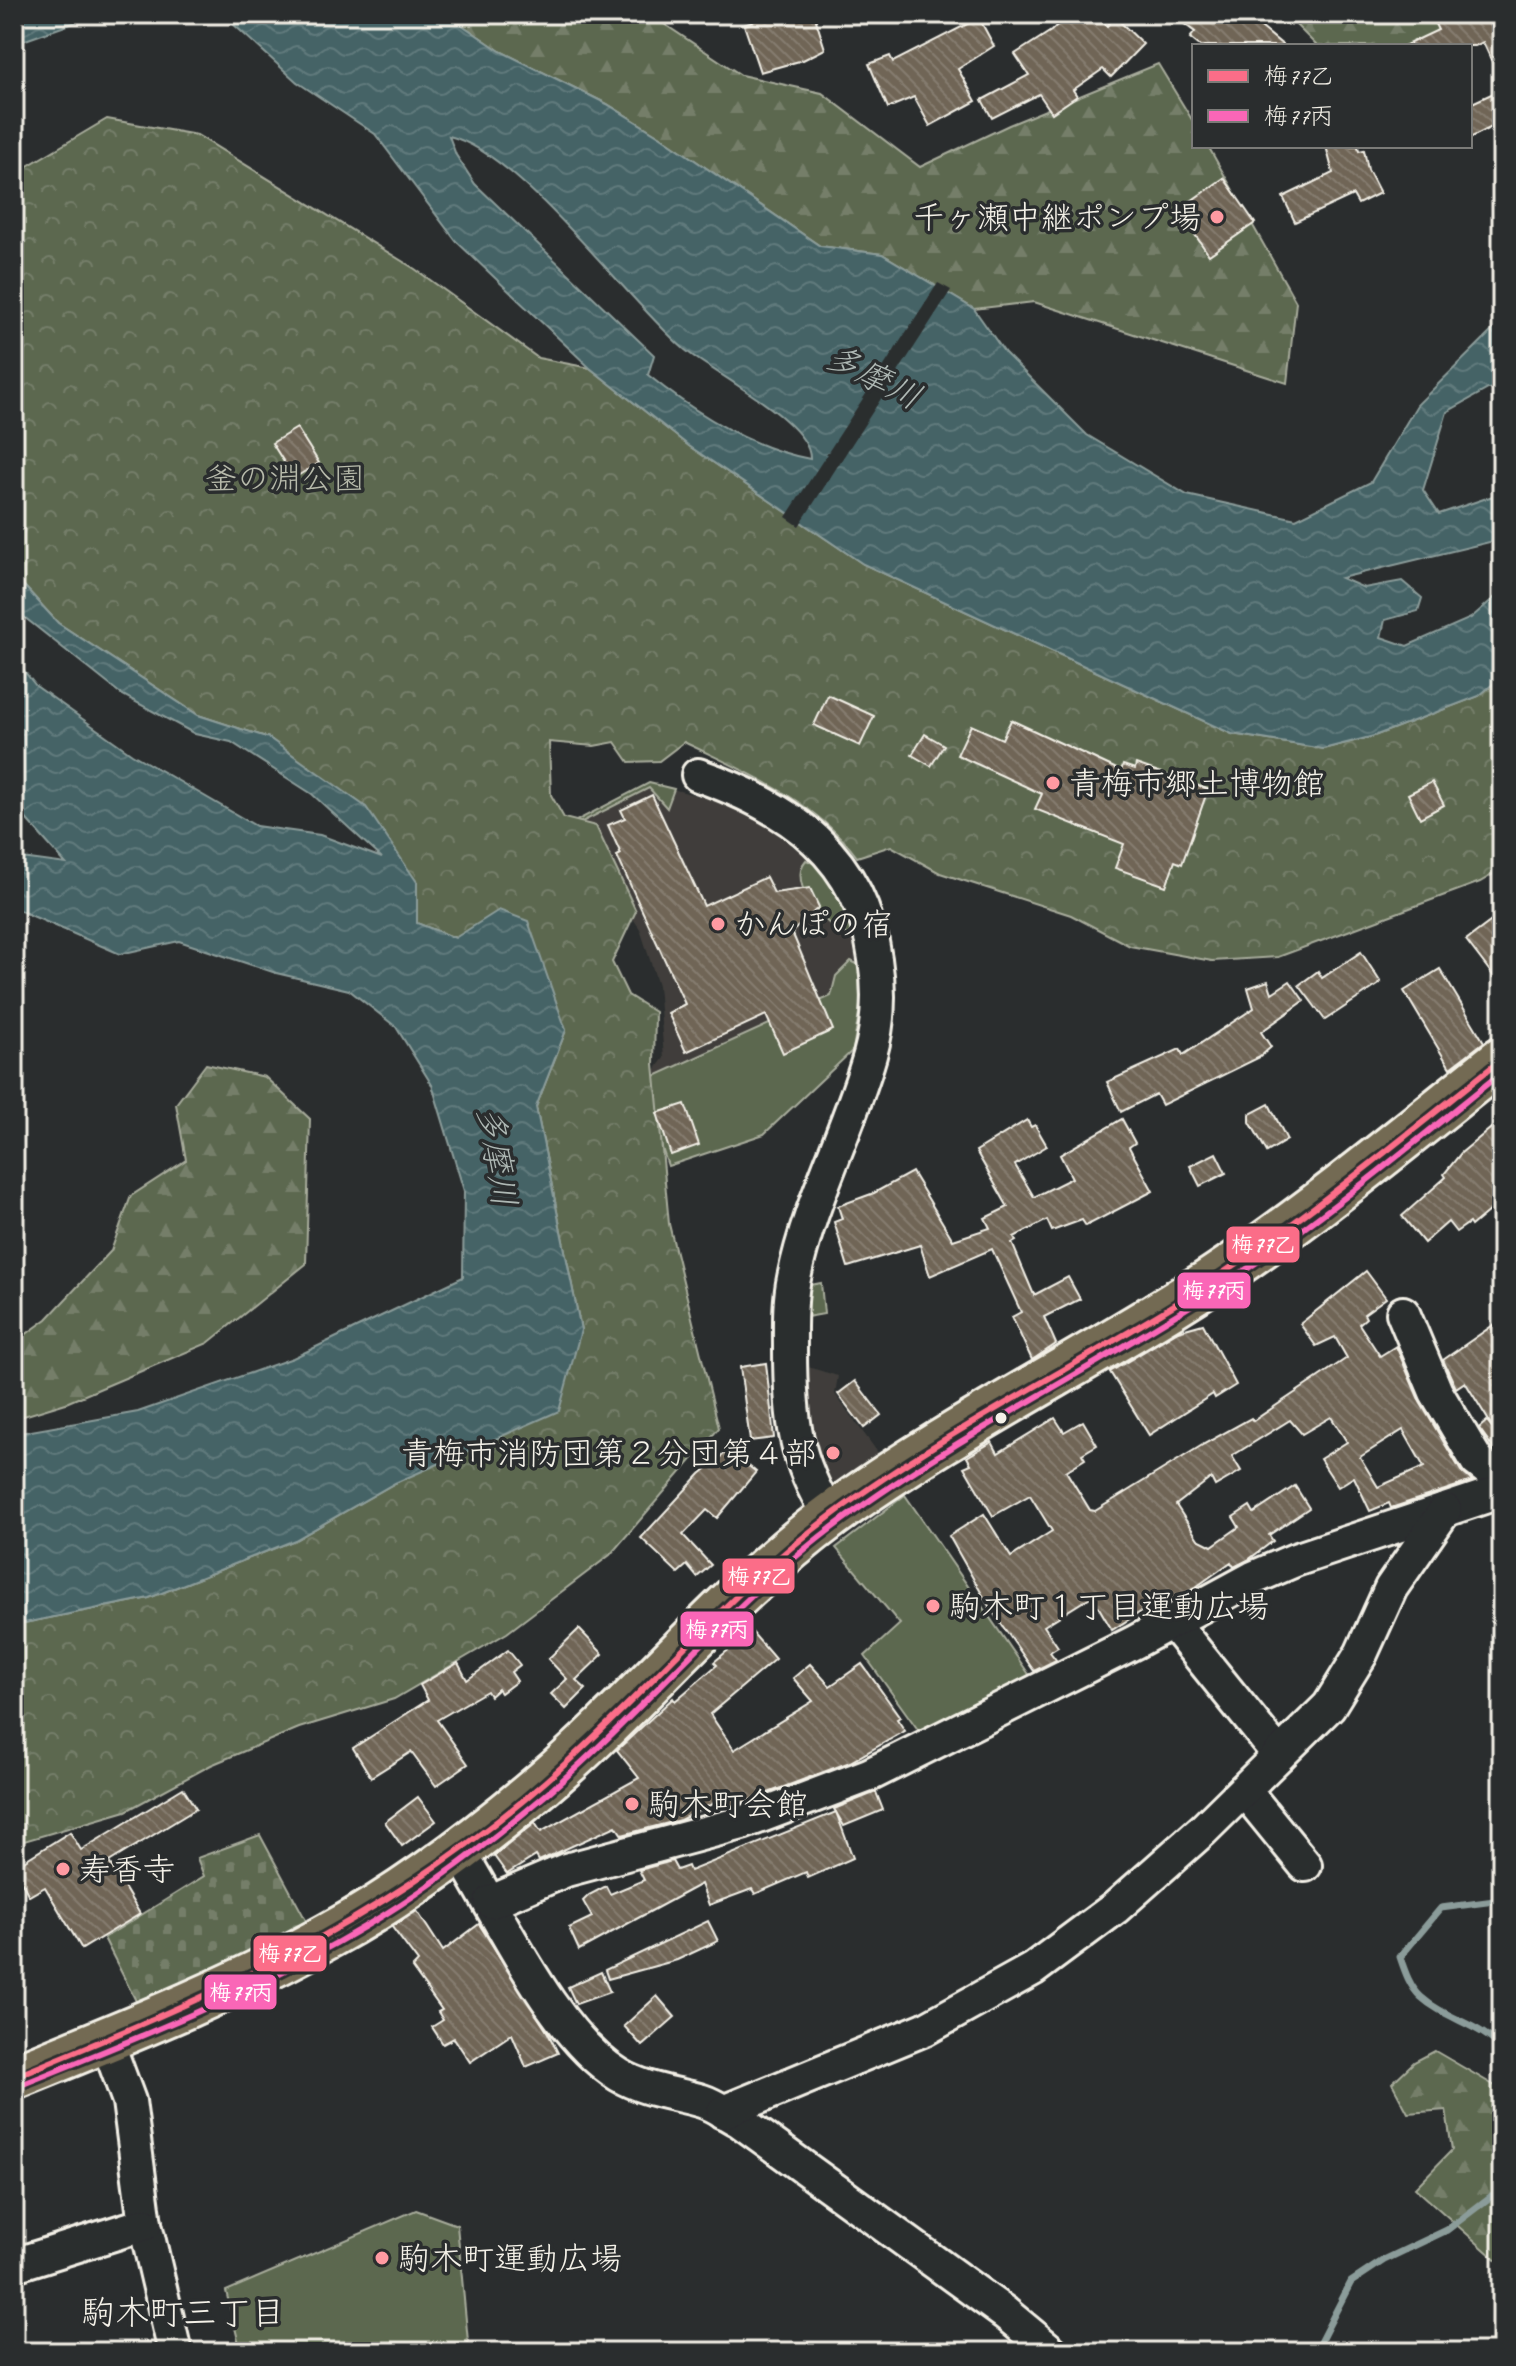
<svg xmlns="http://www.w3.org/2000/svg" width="1516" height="2366" viewBox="0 0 1516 2366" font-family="Caveat,'Klee One',sans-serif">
	<defs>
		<pattern id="forest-firs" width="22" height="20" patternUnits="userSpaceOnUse" patternTransform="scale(2)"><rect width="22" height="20" fill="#5c6850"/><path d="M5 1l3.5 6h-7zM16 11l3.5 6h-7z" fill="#747e69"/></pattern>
		<pattern id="cemetery-stones" width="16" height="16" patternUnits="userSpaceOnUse" patternTransform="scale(2)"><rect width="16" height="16" fill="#5c6850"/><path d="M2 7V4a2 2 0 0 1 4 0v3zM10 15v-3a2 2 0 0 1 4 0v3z" fill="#747e69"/></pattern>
		<pattern id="park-crowns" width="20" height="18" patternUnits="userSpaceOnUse" patternTransform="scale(2)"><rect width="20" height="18" fill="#5c6850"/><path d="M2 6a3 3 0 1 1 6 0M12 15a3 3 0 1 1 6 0" fill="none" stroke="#747e69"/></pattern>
		<pattern id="water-waves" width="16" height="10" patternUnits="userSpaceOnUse" patternTransform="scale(2)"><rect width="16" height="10" fill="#456366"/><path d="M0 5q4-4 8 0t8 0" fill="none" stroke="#607a7c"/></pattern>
		<pattern id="building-back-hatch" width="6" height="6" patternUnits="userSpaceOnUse" patternTransform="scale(2)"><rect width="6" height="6" fill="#706557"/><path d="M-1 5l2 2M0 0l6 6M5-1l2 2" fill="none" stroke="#857c6f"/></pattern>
	</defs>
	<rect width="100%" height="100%" fill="#2a2d2e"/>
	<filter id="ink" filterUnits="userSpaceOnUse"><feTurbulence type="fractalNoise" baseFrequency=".0125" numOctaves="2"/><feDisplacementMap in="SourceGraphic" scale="16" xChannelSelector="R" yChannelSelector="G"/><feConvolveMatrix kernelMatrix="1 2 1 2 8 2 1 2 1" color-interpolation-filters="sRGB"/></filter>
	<g filter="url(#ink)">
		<!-- built -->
		<g fill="#3f3e3a">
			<path d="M 649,783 L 718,801 L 753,815 L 817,865 L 849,923 L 860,982 L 648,1079 L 664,1058 L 658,985 L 640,929 L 570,824 Z"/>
			<path d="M 808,1367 L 838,1376 L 835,1394 L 879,1454 L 843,1485 L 828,1479 L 812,1436 L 807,1410 Z"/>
		</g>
		<!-- grass -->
		<g fill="#5c6850" stroke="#a8ac9c" stroke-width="2">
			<path d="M 649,783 L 674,789 L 667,808 L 649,788 L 572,827 L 570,824 Z"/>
			<path d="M 806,860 C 834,868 844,909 852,933 L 849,935 C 825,928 786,883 806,860 Z"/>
			<path d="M 851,961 L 859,965 L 860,1006 L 853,1050 L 764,1134 L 668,1166 L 642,1088 L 648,1079 L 831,996 L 836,976 Z"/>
			<path d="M 821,1283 L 824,1314 L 807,1317 L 810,1285 Z"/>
			<path d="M 905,1495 L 1035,1683 L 924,1738 L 865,1656 L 900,1624 L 836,1548 Z"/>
			<path d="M 416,2210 L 457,2225 L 469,2352 L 241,2352 L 226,2291 Z"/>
		</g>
		<!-- forest -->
		<g fill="url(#forest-firs)" stroke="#a8ac9c" stroke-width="2">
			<path d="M 446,14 L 649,14 L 741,75 L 822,93 L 920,167 L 1009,125 L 1158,64 L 1194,123 L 1194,146 L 1208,146 L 1296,302 L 1287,383 L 1034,302 L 974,309 L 882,254 L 820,246 L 661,137 L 607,104 L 500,51 Z"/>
			<path d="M 1285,14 L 1475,14 L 1410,46 L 1317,46 Z"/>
			<path d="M 206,1064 L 265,1077 L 310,1119 L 306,1264 L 208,1343 L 66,1403 L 14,1419 L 14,1343 L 47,1319 L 111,1251 L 131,1196 L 186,1160 L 176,1104 Z"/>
			<path d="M 1435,2051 L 1502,2090 L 1502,2265 L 1415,2188 L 1452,2150 L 1446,2110 L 1408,2113 L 1392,2083 L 1414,2062 Z"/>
		</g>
		<!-- cemetery -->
		<path fill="url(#cemetery-stones)" stroke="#a8ac9c" stroke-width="2" d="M 260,1835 L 308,1924 L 141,2011 L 104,1938 L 204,1876 L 197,1858 Z"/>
		<!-- park -->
		<path fill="url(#park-crowns)" stroke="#a8ac9c" stroke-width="2" d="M 107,119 L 197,135 L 415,269 L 538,358 L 590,368 L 689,446 L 863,564 L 1232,734 L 1323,749 L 1374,736 L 1479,696 L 1502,676 L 1502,869 L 1480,882 L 1278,957 L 1212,961 L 1130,946 L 1071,915 L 940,873 L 891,846 L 857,857 C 815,800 746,772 684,742 L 659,761 L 629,762 L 615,742 L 594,746 L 549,742 L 551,795 L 564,818 L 596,826 L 636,911 L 612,962 L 628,995 L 655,1012 L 654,1064 L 669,1224 L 719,1428 L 610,1555 L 507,1633 L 394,1699 L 299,1728 L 211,1765 L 126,1811 L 14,1844 L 14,1625 L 149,1598 L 295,1540 L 395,1483 L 458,1453 L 581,1330 L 536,1107 L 566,1030 L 499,911 L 456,938 L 416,923 L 417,882 L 269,738 L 198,715 L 58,623 L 14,575 L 14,174 Z"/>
		<!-- water -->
		<g fill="url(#water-waves)" stroke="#8b9c9a" stroke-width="2" fill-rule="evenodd">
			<path d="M 14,14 L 99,14 L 14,44 Z"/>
			<path d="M 222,14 L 446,14 L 500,51 L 607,104 L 661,137 L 820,246 L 882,254 L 974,309 L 1005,353 L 1087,435 L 1187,495 L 1296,519 L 1371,482 L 1417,405 L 1502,321 L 1502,387 L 1488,389 L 1447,412 L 1423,490 L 1439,514 L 1502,493 L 1502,539 L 1341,578 L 1364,588 L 1402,581 L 1422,598 L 1418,611 L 1385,620 L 1381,637 L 1407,646 L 1471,618 L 1502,591 L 1502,676 L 1479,696 L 1374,736 L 1323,749 L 1232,734 L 863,564 L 689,446 L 590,368 L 456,241 L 375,134 L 297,82 ZM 449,136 C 520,153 625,298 684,349 C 701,363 722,374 740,387 C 760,400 811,432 810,459 C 750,448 695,413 648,375 L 654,355 L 475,184 L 456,155 Z"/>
			<path d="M 14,575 L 58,623 L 198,715 L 269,738 L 366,807 L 417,882 L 417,923 L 455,938 L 499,910 L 528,921 L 566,1030 L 536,1107 L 581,1330 L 559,1411 L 395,1483 L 295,1540 L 149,1598 L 14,1625 L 14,1434 L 138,1412 L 293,1358 L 463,1277 L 464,1191 L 432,1085 L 396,1027 L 349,990 L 276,973 L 179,941 L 120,954 L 14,908 L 14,857 L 66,864 L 14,805 L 14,658 L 36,686 L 132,754 L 256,826 L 320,835 L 382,858 L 312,794 L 231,742 L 195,734 L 121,694 L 14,609 Z"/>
		</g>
		<!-- pier -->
		<path fill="#2a2d2e" d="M 938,283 L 951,290 L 799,526 L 786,517 Z"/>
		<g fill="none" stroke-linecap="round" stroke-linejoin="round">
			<!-- stream -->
			<g stroke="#8b9c9a" stroke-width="7">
				<path d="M 1502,1900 L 1441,1908 L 1400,1957 C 1405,1972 1410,1987 1421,1997 C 1445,2019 1481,2024 1502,2049"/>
				<path d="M 1315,2352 L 1351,2282 L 1384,2260 L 1447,2230 L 1502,2188"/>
			</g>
		</g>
		<!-- building -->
		<g fill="url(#building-back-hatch)" stroke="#f4f1e8" stroke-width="2" fill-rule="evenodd">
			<path d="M 749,14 L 814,14 L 825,49 L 803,60 L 760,72 L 744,25 L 753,22 Z"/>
			<path d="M 1069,14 L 1097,14 L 1107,26 L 1115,17 L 1143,44 L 1111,77 L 1103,69 L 1073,90 L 1077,96 L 1052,113 L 1039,94 L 992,118 L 982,100 L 1029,75 L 1015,54 L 1051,31 Z"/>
			<path d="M 1171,14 L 1245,14 L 1284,46 L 1200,46 L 1190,38 L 1195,32 Z"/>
			<path d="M 1455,14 L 1497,14 L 1502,21 L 1502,83 L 1483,42 L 1475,46 L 1404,46 L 1438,30 L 1435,24 Z"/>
			<path d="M 979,18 L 994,46 L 958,69 L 976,101 L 930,126 L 914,97 L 888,108 L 869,64 L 890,56 L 893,62 Z"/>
			<path d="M 1502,89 L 1502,122 L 1470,138 L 1470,104 Z"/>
			<path d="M 1326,146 L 1358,146 L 1359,151 L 1364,150 L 1368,170 L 1380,193 L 1358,204 L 1353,195 L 1295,222 L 1283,197 L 1333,173 Z"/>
			<path d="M 1224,178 L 1255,223 L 1209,255 L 1178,210 Z"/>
			<path d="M 297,428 L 319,463 L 294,478 L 272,443 Z"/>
			<path d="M 828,695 L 874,716 L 860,746 L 814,725 Z"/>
			<path d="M 1011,720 L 1121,771 L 1123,765 L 1135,769 L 1136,764 L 1208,789 L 1182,864 L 1175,861 L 1166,886 L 1115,868 L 1124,844 L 1035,809 L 1042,794 L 957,755 L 971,725 L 1002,739 Z"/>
			<path d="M 925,734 L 944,745 L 931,766 L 912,755 Z"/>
			<path d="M 1432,782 L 1444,805 L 1420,818 L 1408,794 Z"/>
			<path d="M 652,795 L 704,906 L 766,877 L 774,893 L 810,888 L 819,907 L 792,932 L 833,1030 L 783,1053 L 766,1015 L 686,1052 L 668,1013 L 685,1004 L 617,856 L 621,854 L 608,825 L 625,818 L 621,810 Z"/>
			<path d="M 1502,913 L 1502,987 L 1466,940 Z"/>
			<path d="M 1361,952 L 1381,983 L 1325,1020 L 1299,985 L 1318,971 L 1322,978 Z"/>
			<path d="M 1440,969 L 1484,1042 L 1450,1068 L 1404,991 Z"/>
			<path d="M 1268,981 L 1272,993 L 1290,981 L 1304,1001 L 1261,1032 L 1271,1047 L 1260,1057 L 1162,1105 L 1156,1094 L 1121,1112 L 1107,1082 L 1180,1049 L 1183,1055 L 1254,1008 L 1248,988 Z"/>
			<path d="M 685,1104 L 699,1145 L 671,1155 L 657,1113 Z"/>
			<path d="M 1269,1104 L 1287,1140 L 1267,1152 L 1250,1122 L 1250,1114 Z"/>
			<path d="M 1122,1119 L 1135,1143 L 1129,1147 L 1153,1191 L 1086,1226 L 1082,1220 L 1052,1231 L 1047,1220 L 1014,1237 L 1016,1241 L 1012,1243 L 1034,1295 L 1068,1277 L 1080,1299 L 1044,1317 L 1056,1344 L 1032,1360 L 1012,1317 L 1021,1312 L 992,1249 L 930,1276 L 920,1245 L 848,1267 L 834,1222 L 842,1219 L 838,1206 L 874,1193 L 912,1172 L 953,1240 L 990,1228 L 985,1218 L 1008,1207 L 976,1151 L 1027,1120 L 1031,1127 L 1035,1125 L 1047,1146 L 1015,1165 L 1034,1197 L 1072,1178 L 1060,1155 Z"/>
			<path d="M 1502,1119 L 1502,1200 L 1471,1226 L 1469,1223 L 1456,1232 L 1448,1222 L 1424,1243 L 1402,1216 L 1446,1177 L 1444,1174 L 1461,1153 Z"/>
			<path d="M 1216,1153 L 1226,1173 L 1200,1186 L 1190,1166 Z"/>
			<path d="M 1366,1271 L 1386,1298 L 1364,1314 L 1366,1318 L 1359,1324 L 1380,1356 L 1396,1346 L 1420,1402 L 1461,1471 L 1472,1481 L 1391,1508 L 1389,1503 L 1370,1511 L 1354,1477 L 1338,1487 L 1320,1459 L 1347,1442 L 1331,1417 L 1302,1434 L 1290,1420 L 1232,1456 L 1241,1471 L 1215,1486 L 1211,1478 L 1176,1505 L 1198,1539 L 1212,1546 L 1239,1527 L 1233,1517 L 1250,1506 L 1254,1513 L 1295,1486 L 1309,1508 L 1269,1535 L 1273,1541 L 1248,1560 L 1234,1567 L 1231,1562 L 1193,1589 L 1158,1608 L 1155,1603 L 1112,1630 L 1092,1596 L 1044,1626 L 1058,1647 L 1050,1652 L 1056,1660 L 1034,1671 L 990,1608 L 949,1536 L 984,1514 L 1011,1557 L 1052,1531 L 1030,1495 L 993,1516 L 964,1467 L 971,1464 L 967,1457 L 992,1442 L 998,1453 L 1055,1418 L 1064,1432 L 1083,1421 L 1097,1445 L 1082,1454 L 1085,1459 L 1066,1471 L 1090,1510 L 1095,1511 L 1204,1444 L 1251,1418 L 1253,1421 L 1347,1358 L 1335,1337 L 1316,1346 L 1300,1324 ZM 1403,1430 L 1424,1467 L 1378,1487 L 1360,1457 Z"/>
			<path d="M 1502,1319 L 1502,1447 L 1496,1452 L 1479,1428 L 1487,1421 L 1497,1434 L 1465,1382 L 1456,1388 L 1443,1360 Z"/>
			<path d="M 1203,1324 L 1236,1385 L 1215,1398 L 1213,1394 L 1149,1435 L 1110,1372 L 1178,1331 Z"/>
			<path d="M 766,1363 L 774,1438 L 750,1441 L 740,1367 Z"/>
			<path d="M 855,1381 L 881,1415 L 864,1428 L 838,1394 Z"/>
			<path d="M 729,1450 L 756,1472 L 717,1518 L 707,1510 L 683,1535 L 711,1565 L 697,1577 L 687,1565 L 678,1573 L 641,1538 L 700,1474 Z"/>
			<path d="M 579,1629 L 603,1654 L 576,1680 L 586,1689 L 566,1709 L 551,1694 L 567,1679 L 548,1659 Z"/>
			<path d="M 751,1631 L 775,1659 L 710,1714 L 734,1750 L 813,1701 L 793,1678 L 810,1664 L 830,1686 L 862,1664 L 900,1717 L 897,1719 L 905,1731 L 850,1762 L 736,1805 L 727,1807 L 722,1799 L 680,1820 L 622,1835 L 616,1826 L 539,1861 L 536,1856 L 507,1874 L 494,1856 L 535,1823 L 541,1832 L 639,1778 L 617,1750 L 673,1698 L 675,1701 L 717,1665 L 714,1662 Z"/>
			<path d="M 508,1650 L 520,1665 L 511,1672 L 517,1681 L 501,1693 L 498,1689 L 490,1696 L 487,1691 L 437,1720 L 468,1764 L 436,1786 L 411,1752 L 371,1777 L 353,1748 L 428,1700 L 420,1685 L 458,1663 L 467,1680 Z"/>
			<path d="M 183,1788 L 196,1809 L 109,1862 L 140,1914 L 82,1949 L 45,1887 L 29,1896 L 14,1867 L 70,1832 L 81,1850 Z"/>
			<path d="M 876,1792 L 883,1810 L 844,1826 L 834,1809 Z"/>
			<path d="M 418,1797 L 436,1821 L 402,1846 L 385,1822 Z"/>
			<path d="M 836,1812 L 853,1858 L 808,1878 L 806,1872 L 755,1894 L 752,1889 L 709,1905 L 701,1884 L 579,1950 L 569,1928 L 592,1917 L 583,1901 L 589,1895 L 606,1886 L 610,1894 L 644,1880 L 639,1870 L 672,1861 L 677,1870 L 688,1866 L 690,1871 Z"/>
			<path d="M 417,1911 L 443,1951 L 479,1924 L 548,2033 L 558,2053 L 526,2067 L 512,2034 L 470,2062 L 454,2038 L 443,2044 L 432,2027 L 443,2020 L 438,2012 L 442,2010 L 412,1968 L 418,1962 L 392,1927 Z"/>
			<path d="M 708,1921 L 718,1941 L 677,1960 L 608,1979 L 605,1970 Z"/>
			<path d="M 601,1972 L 610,1992 L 576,2004 L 568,1987 Z"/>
			<path d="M 657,1996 L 675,2017 L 642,2046 L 624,2026 Z"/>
		</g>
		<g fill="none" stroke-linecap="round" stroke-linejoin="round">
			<defs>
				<g id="minor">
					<path d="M 698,775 C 790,807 861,856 875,959 C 880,991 879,1023 870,1055 C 849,1129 809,1203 794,1278 C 789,1302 790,1326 790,1350 C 790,1417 794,1459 830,1517"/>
					<path d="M 1403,1313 L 1436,1392 L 1477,1461 L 1491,1472 L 1502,1470"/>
					<path d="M 1172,1622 L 1279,1755"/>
					<path d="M 1244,1790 L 1305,1865"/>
					<path d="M 459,1851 C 500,1916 553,2035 619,2075 C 644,2090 674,2093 702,2101 C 715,2105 728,2115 740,2121 L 1005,2313 L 1052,2352"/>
					<path d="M 491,1902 L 566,1870 L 742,1823 L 869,1775 L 1135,1642 L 1253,1578 L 1295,1560 L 1502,1491"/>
					<path d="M 106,2039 L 129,2101 L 145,2224 L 175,2352"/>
					<path d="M 723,2112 L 925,2029 L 1033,1969 L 1115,1908 L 1203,1830 L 1329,1706 L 1361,1654 L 1391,1588 L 1445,1510"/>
					<path d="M 14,2265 L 145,2224"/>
				</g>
				<path id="highway" d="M 14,2077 C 120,2034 230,1991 330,1935 C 407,1893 478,1839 545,1782 C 644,1697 727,1593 832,1515 C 940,1436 1060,1375 1173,1305 C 1290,1233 1395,1144 1502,1059"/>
			</defs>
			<!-- minor casing -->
			<use href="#minor" stroke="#f4f1e8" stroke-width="38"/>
			<!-- highway casing -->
			<use href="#highway" stroke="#f4f1e8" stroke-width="50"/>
			<!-- minor -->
			<use href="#minor" stroke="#2a2d2e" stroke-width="32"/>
			<!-- highway -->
			<use href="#highway" stroke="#736b52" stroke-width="44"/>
			<defs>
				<path id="bus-1" d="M 14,2077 C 211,1997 383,1923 545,1782 C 644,1696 727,1593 832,1515 C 939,1435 1060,1375 1174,1305 C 1290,1232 1395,1144 1502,1059"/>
				<path id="bus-2" d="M 18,2086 C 136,2039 255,1992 364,1927 C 430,1888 490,1842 548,1793 C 649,1706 733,1600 841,1521 C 961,1433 1096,1368 1220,1287 C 1319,1222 1410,1146 1502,1072"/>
			</defs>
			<!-- bus-1 casing -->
			<use href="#bus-1" stroke="#2a2d2e" stroke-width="12"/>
			<!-- bus-2 casing -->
			<use href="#bus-2" stroke="#2a2d2e" stroke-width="12"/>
			<!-- bus-1 -->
			<use href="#bus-1" stroke="#fb6d88" stroke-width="6"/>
			<!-- bus-2 -->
			<use href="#bus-2" stroke="#fa66b7" stroke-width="6"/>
		</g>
	</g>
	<!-- markers -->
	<g fill="#ff9aa2" stroke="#2a2d2e" stroke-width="3">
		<circle cx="1217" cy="217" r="8"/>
		<circle cx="1053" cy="783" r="8"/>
		<circle cx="718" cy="924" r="8"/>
		<circle cx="833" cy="1453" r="8"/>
		<circle cx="933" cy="1606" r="8"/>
		<circle cx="632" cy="1804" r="8"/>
		<circle cx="63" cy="1869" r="8"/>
		<circle cx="382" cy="2258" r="8"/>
	</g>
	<circle fill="#f4f1e8" stroke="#2a2d2e" stroke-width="3" cx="1001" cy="1418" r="7"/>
	<g text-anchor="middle" stroke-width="7" stroke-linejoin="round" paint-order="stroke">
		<!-- poi labels -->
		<g font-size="32" fill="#f4f1e8" stroke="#2a2d2e" text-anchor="start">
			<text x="1201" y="228" text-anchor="end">千ヶ瀬中継ポンプ場</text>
			<text x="1069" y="794">青梅市郷土博物館</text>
			<text x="734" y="935">かんぽの宿</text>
			<text x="817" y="1464" text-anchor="end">青梅市消防団第２分団第４部</text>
			<text x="949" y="1617">駒木町１丁目運動広場</text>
			<text x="648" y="1815">駒木町会館</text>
			<text x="79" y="1880">寿香寺</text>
			<text x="398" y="2269">駒木町運動広場</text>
		</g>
		<!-- park labels -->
		<g font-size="32" fill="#b7baab" stroke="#2a2d2e">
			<text x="285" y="489">釜の淵公園</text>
		</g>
		<!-- water labels -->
		<g font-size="34" font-style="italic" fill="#aeb8b4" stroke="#2a2d2e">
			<text transform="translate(874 376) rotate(27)" y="12">多摩川</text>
			<text transform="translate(498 1156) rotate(81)" y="12">多摩川</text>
		</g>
		<!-- neighbourhood labels -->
		<g font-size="34" fill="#f4f1e8" stroke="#2a2d2e">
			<text x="183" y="2324">駒木町三丁目</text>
		</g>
	</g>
	<g stroke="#2a2d2e" stroke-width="3">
		<rect x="1225" y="1225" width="76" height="39" rx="8" fill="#fb6d88"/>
		<rect x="1176" y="1271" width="76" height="39" rx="8" fill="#fa66b7"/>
		<rect x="721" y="1557" width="75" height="38" rx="8" fill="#fb6d88"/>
		<rect x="679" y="1610" width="76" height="38" rx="8" fill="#fa66b7"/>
		<rect x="252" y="1934" width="76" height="39" rx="8" fill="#fb6d88"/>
		<rect x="203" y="1973" width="75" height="38" rx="8" fill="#fa66b7"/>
	</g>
	<g font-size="22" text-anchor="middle" font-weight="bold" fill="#fff">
		<text x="1263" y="1252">梅77乙</text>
		<text x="1214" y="1298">梅77丙</text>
		<text x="759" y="1584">梅77乙</text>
		<text x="717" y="1637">梅77丙</text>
		<text x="290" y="1961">梅77乙</text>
		<text x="241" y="2000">梅77丙</text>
	</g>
	<!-- margin -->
	<rect width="1516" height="2366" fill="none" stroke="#2a2d2e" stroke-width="48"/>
	<rect x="24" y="24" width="1468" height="2318" fill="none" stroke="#f4f1e8" stroke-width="3" filter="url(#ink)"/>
	<!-- legend -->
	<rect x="1192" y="44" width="280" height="104" fill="#2a2d2e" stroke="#7b7b78" stroke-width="2"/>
	<rect x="1208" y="70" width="40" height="12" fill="#fb6d88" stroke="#7b7b78" stroke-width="2"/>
	<text x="1264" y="84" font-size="24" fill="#f4f1e8">梅77乙</text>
	<rect x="1208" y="110" width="40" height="12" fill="#fa66b7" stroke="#7b7b78" stroke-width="2"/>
	<text x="1264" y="124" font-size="24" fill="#f4f1e8">梅77丙</text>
</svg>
